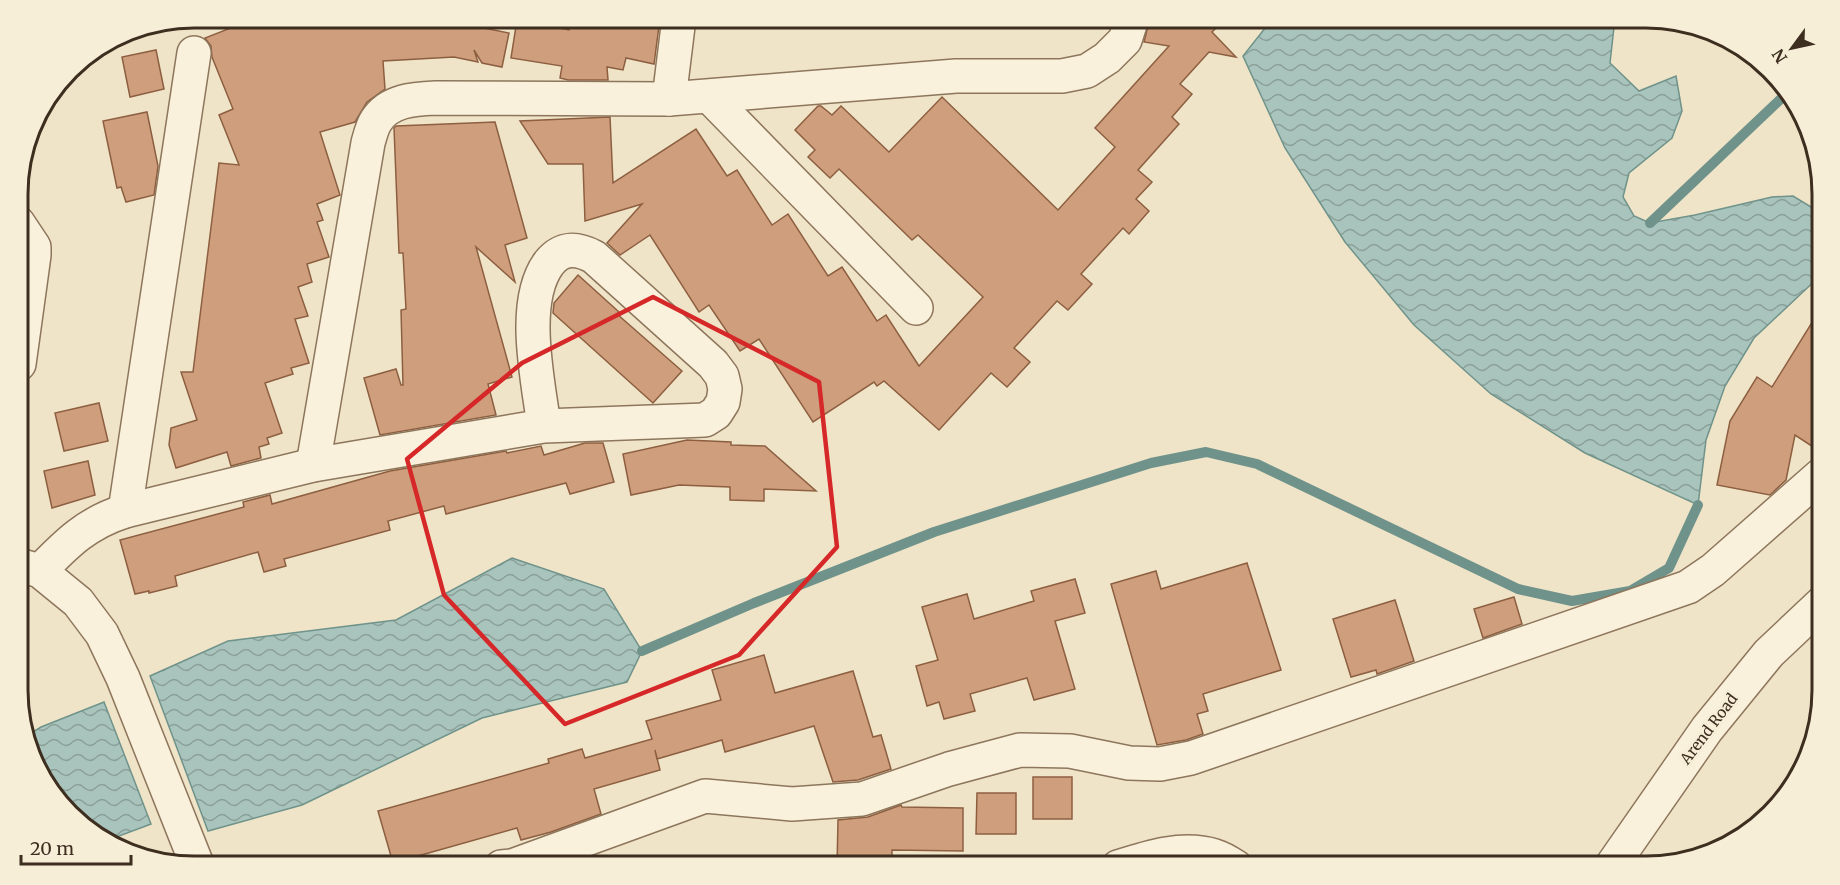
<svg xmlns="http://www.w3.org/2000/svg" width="1840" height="885" viewBox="0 0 1840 885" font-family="Merriweather,serif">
	<defs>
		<pattern id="water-waves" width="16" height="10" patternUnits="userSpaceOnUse" patternTransform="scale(1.5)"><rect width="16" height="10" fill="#a9c4bc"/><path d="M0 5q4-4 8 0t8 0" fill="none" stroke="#8ba098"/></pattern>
	</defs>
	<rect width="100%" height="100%" fill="#f0e4c8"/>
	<!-- water -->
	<g fill="url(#water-waves)" stroke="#6f938a" stroke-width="1.5">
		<path d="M 1273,18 L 1615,18 L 1610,63 L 1639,91 L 1676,76 L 1682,111 L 1672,138 L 1629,173 L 1623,197 L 1634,216 L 1650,223 L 1695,215 L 1772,197 L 1793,196 L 1821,213 L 1821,275 L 1754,338 L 1725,386 L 1706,440 L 1698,505 L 1585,453 L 1491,394 L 1414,325 L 1345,242 L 1285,148 L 1243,56 Z"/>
		<path d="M 512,558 L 604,589 L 642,651 L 627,682 L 482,718 L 302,805 L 208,831 L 150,676 L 228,641 L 396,620 Z"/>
		<path d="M 104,702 L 151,824 L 106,841 L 54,798 L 28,735 L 41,727 Z"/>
	</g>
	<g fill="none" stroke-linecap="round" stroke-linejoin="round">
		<!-- stream -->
		<g stroke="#6f938a" stroke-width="10">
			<path d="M 1650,223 L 1788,92"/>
			<path d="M 642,651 L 754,603 L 934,532 L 1151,463 L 1206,452 L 1257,464 L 1518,589 L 1572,601 L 1630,591 L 1669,568 L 1698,505"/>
		</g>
	</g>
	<!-- building -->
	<g fill="#cf9f7d" stroke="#8d5f41" stroke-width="1.5">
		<path d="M 256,18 L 258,22 L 342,18 L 434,18 L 509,33 L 502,67 L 482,63 L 474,50 L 478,62 L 454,57 L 383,61 L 385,89 L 367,102 L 355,122 L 320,132 L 340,195 L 317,204 L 323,220 L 317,222 L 329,257 L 307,264 L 312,282 L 298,287 L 308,316 L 295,319 L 309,363 L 291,368 L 293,374 L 265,383 L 282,433 L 267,438 L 269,444 L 259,447 L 261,458 L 231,466 L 227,452 L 176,468 L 169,445 L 171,428 L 197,420 L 181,372 L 193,372 L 219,163 L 239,165 L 219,115 L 233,109 L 212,57 L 211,46 L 205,38 Z"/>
		<path d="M 572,18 L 660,18 L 654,64 L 626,58 L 623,70 L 607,67 L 608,80 L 568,80 L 560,78 L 562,66 L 511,58 L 517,20 L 569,30 Z"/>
		<path d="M 1150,18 L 1226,18 L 1212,32 L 1236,57 L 1209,52 L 1180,84 L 1192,94 L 1172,117 L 1179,124 L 1138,170 L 1152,182 L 1136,199 L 1149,211 L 1129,234 L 1123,228 L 1081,274 L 1092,284 L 1068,310 L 1057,301 L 1014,348 L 1030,362 L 1007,387 L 991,373 L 939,430 L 884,381 L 877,386 L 874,382 L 813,422 L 759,339 L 740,351 L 709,305 L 699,312 L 650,235 L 620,255 L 607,243 L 642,204 L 585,221 L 583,164 L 548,164 L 520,121 L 610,117 L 613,183 L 696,129 L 727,176 L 737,170 L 772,225 L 788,214 L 828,276 L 842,267 L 877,321 L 886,315 L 919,366 L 983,297 L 918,235 L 912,240 L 839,169 L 830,178 L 808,157 L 815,150 L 795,130 L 818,106 L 821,106 L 832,115 L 841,106 L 889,152 L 942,97 L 1058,210 L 1115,147 L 1095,128 L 1169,46 L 1144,42 Z"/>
		<path d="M 156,50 L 164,89 L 130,97 L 122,57 Z"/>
		<path d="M 147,112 L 158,166 L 154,195 L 126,202 L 121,187 L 117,188 L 103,121 Z"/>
		<path d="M 495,122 L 527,238 L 505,245 L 515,282 L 476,247 L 512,377 L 488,384 L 496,415 L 380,435 L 364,378 L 396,369 L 401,385 L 403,385 L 401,310 L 406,309 L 403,253 L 399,253 L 394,128 L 396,126 Z"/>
		<path d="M 578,275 L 619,312 L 617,314 L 682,371 L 653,403 L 553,313 L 554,303 Z"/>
		<path d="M 1821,308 L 1821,452 L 1795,435 L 1786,480 L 1770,495 L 1717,485 L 1730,421 L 1757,377 L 1772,387 Z"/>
		<path d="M 99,403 L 108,441 L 64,451 L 55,413 Z"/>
		<path d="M 687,440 L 731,442 L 731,445 L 765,446 L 816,491 L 764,489 L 764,501 L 730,500 L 730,487 L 679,485 L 631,495 L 623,454 Z"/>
		<path d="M 585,443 L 603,443 L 614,482 L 570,494 L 566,483 L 446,514 L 444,506 L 388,521 L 390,530 L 284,559 L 286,566 L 264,572 L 258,552 L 175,576 L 177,586 L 149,593 L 149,591 L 135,594 L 120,540 L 244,507 L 243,502 L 270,495 L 272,504 L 390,471 L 506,451 L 507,453 L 541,446 L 544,455 Z"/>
		<path d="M 88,461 L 95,495 L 52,508 L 44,471 Z"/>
		<path d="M 1247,563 L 1281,670 L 1203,694 L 1208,711 L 1197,714 L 1203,734 L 1186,740 L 1157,745 L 1111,584 L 1156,571 L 1161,589 Z"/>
		<path d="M 1075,579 L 1085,613 L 1055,621 L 1075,689 L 1034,700 L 1027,678 L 970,694 L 975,711 L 944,719 L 939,702 L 927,706 L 916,666 L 938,660 L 922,607 L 967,594 L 974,619 L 1034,601 L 1031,591 Z"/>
		<path d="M 1514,597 L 1522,624 L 1483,638 L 1474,609 Z"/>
		<path d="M 1395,600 L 1414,661 L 1377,674 L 1376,670 L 1351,677 L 1333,619 Z"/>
		<path d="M 764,655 L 775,693 L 853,671 L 873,737 L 881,735 L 891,769 L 858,780 L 833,782 L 814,726 L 725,752 L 722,740 L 657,759 L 655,750 L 660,770 L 594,789 L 601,814 L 551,832 L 521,840 L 517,828 L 393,863 L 378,811 L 549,763 L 548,759 L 582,749 L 585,758 L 652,739 L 646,721 L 721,700 L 712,670 Z"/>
		<rect x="1033" y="777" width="39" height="42"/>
		<path d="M 977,793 L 1016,793 L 1016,834 L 976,834 Z"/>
		<path d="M 901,805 L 902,807 L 963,808 L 963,851 L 892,850 L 892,867 L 837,867 L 838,820 L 868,817 Z"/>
	</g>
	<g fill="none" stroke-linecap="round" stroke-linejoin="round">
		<defs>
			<g id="minor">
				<path d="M 710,97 L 916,308"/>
				<path d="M 669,99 L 679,18"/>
				<path d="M 18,223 L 34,247 L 34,255 L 19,364"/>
				<path d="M 313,465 L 368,143 C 370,136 372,127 376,121 C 389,100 414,99 436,98 L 669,99 L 956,76 L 1062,76 L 1087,71 L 1107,58 L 1125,40 L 1132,18"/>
				<path d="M 125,511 L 194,53"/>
				<path d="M 19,565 L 40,571 L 78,602 L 102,634 L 123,678 L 198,867"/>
				<path d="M 40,571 C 67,543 87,523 125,511 L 313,465 L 544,426 L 705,420 L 716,413 L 723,402 L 725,389 L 722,376 L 713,364 L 594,257 C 577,248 562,247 549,263 C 520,302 538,380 544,426"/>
				<path d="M 501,867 L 512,866 L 705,796 L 792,804 L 862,799 L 949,769 L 1020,750 L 1070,751 L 1129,763 L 1160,764 L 1191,758 L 1688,587 L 1713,570 L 1821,475"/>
				<path d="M 1118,867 C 1149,857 1183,846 1215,856 C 1222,858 1230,863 1236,867"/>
				<path d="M 1611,867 L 1707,729 L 1769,653 L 1822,603"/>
			</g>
		</defs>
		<!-- minor casing -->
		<use href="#minor" stroke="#8d765c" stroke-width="36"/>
		<!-- minor -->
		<use href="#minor" stroke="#faf1dc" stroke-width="33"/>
	</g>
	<!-- marked area -->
	<path fill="none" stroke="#d62828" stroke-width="4.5" stroke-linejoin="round" d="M 653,297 L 819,382 L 837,547 L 739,655 L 565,724 L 444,595 L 407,459 L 522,363 Z"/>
	<g text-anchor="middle" stroke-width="6" stroke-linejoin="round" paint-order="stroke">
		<!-- street labels -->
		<g font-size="15" fill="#3d2e20" stroke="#f7eed8">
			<text transform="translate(1709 729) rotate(-53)" y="5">Arend Road</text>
		</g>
	</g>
	<!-- crop -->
	<path d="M0 0H1840V885H0ZM194 28H1646A166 166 0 0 1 1812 194V690A166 166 0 0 1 1646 856H194A166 166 0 0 1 28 690V194A166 166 0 0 1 194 28Z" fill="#f7eed8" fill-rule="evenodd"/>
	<path fill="none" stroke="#3d2e20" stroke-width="3" d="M194 28H1646A166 166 0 0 1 1812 194V690A166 166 0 0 1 1646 856H194A166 166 0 0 1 28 690V194A166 166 0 0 1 194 28Z"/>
	<!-- north arrow -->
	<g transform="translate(1792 48) rotate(237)" stroke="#f7eed8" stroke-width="4.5" paint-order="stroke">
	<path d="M0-4.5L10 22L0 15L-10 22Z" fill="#3d2e20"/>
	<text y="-9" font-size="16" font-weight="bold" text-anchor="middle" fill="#3d2e20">N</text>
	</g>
	<!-- scale -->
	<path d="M21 855v9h110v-9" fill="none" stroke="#3d2e20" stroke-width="3"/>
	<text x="30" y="855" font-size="18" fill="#3d2e20" stroke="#f7eed8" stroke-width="4.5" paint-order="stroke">20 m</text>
</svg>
